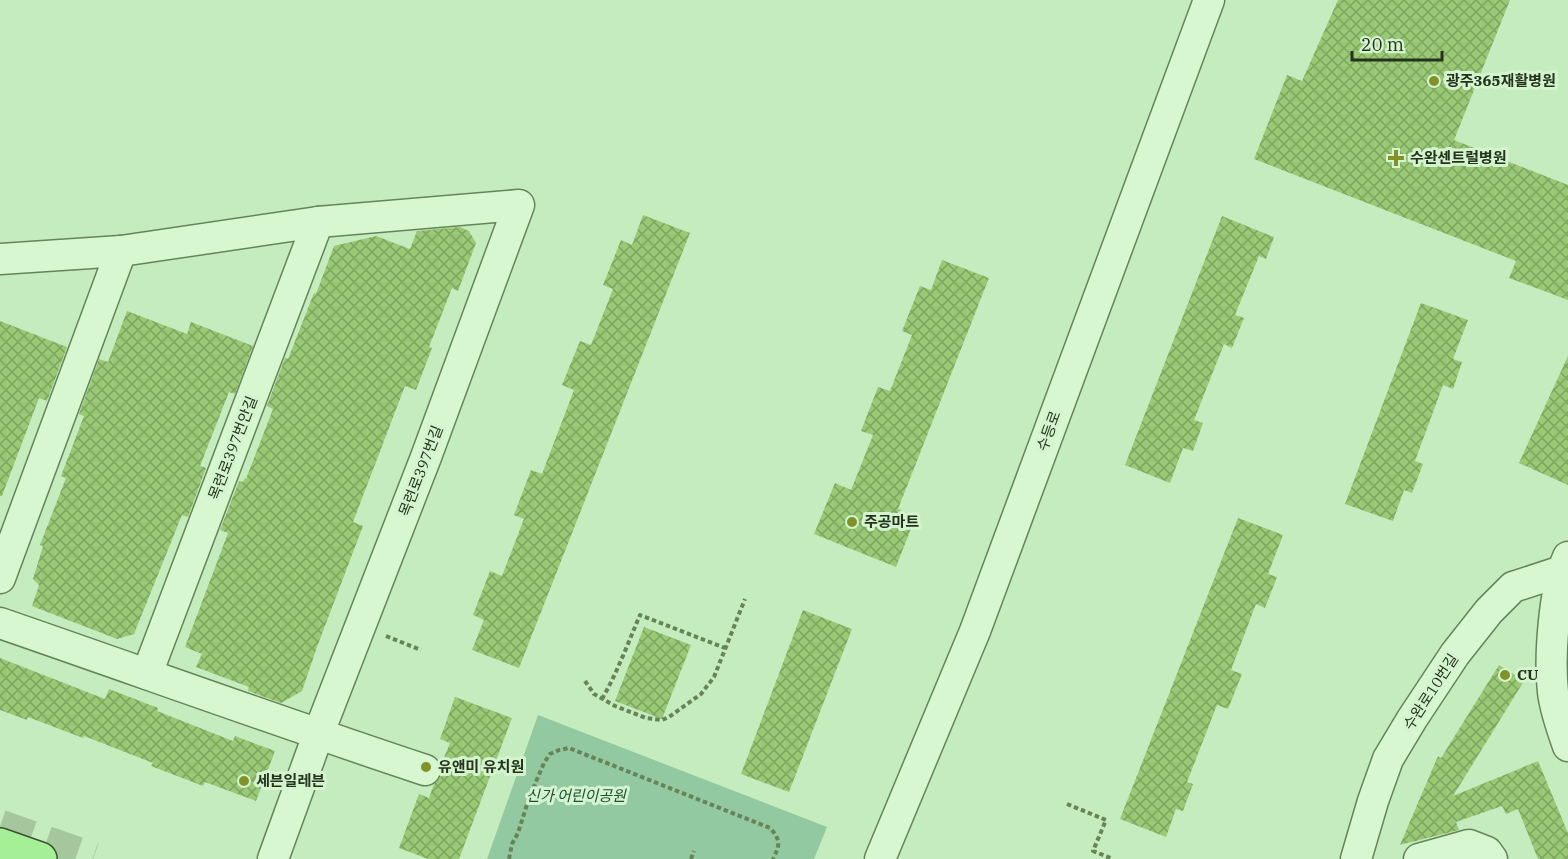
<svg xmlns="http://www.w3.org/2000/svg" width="1568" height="859" viewBox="0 0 1568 859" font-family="'IBM Plex Serif','Noto Sans KR',serif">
	<defs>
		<pattern id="building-cross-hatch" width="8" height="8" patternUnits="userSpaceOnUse" patternTransform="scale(1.5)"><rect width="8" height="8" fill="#9ac975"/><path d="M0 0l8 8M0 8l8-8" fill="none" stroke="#7da45f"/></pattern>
	</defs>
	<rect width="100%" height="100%" fill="#c5ecbe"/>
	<!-- park -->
	<path fill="#93c9a1" d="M 538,715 L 827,827 L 814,859 L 487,859 Z"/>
	<!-- building -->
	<g fill="url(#building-cross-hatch)">
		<path d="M 1338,0 L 1510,0 L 1454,140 L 1568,185 L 1568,300 L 1509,278 L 1516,261 L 1254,159 L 1287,75 L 1302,81 Z"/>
		<path d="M 643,215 L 690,233 L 519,668 L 472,650 L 484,620 L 473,615 L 490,571 L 502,576 L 524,519 L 514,515 L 531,470 L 542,474 L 574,390 L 562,385 L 580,341 L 591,345 L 613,289 L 603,285 L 621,240 L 632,245 Z"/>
		<path d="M 1222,216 L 1274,237 L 1266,259 L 1259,256 L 1235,315 L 1244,318 L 1232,348 L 1224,344 L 1194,420 L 1203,423 L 1193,451 L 1183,448 L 1170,483 L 1125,465 Z"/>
		<path d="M 460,227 L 469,231 L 476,243 L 458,291 L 452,288 L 429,347 L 432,348 L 416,390 L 405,386 L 353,522 L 363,526 L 317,647 L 302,691 L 281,703 L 248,691 L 249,687 L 196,667 L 202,654 L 185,647 L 228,533 L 220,530 L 239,481 L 243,482 L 245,478 L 246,479 L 273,409 L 267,406 L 285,358 L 288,359 L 314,293 L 316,294 L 334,246 L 376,236 L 410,249 L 417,231 Z"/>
		<path d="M 942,260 L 989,278 L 898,509 L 916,516 L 896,567 L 814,534 L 835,483 L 851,490 L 873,435 L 861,431 L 878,387 L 890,391 L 912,335 L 902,331 L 920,286 L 931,290 Z"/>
		<path d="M 1421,303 L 1468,320 L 1453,359 L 1462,362 L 1453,389 L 1443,385 L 1415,461 L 1423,464 L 1412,493 L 1404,490 L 1393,521 L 1345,504 Z"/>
		<path d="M 127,311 L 187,334 L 191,322 L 253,346 L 235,394 L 229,392 L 200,466 L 206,468 L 188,517 L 182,515 L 134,634 L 117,639 L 32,606 L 39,585 L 33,579 L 43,546 L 40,545 L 66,478 L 61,476 L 84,416 L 79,414 L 99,359 L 108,362 Z"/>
		<path d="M 0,321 L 67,347 L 47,401 L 39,398 L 2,496 L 0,496 Z"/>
		<path d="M 1568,356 L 1568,485 L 1519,463 Z"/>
		<path d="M 1238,518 L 1283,535 L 1268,574 L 1277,577 L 1265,608 L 1256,604 L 1231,670 L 1242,674 L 1228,709 L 1217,705 L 1187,782 L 1193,784 L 1183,811 L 1176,809 L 1166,837 L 1120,819 Z"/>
		<path d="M 803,610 L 852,629 L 789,792 L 741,774 Z"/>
		<path d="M 644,627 L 691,645 L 662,719 L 615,701 Z"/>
		<path d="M 0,658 L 105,699 L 109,689 L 158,708 L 157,711 L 233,741 L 235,736 L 275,751 L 256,801 L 205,782 L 203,786 L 151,766 L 153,763 L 84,736 L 83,738 L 28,717 L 27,720 L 0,710 Z"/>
		<path d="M 1499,665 L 1524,681 L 1453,796 L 1538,761 L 1568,833 L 1568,859 L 1538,859 L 1518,809 L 1506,814 L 1502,806 L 1456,822 L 1459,830 L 1400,845 L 1438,756 L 1441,758 Z"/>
		<path d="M 455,697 L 512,718 L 459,859 L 428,859 L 399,848 L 419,794 L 429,798 L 434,784 L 441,776 L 441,765 L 450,743 L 440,739 Z"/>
	</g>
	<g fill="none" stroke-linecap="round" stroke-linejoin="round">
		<!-- highway-tunnel -->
		<path stroke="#a5c79e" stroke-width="33" stroke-dasharray="33 16" stroke-linecap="butt" d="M 0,826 L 93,859"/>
		<defs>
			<g id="minor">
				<path d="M 0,259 L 121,251 L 318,222 L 519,205 L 426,457 L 318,735 L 273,859"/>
				<path d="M 1568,557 C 1554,589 1549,657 1553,692 C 1555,710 1562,729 1568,746"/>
				<path d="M 0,578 L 121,251"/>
				<path d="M 0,623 C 142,672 283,723 425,770"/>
				<path d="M 147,674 L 318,222"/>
				<path d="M 880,859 L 975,631 L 1209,0"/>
				<path d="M 1356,859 L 1373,801 L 1388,759 L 1412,719 L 1455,654 L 1489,611 L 1513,587 L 1562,571"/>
				<path d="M 1419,859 L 1469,845 L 1487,852 L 1492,859"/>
			</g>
			<path id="major" d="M 0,845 L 40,859"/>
		</defs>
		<!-- minor casing -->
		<use href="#minor" stroke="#668458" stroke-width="33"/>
		<!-- major casing -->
		<use href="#major" stroke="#3b512c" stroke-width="36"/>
		<!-- path -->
		<g stroke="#668458" stroke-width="4" stroke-dasharray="4.5 3" stroke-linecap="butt">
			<path d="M 386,636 L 421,650"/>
			<path d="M 585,681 L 594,694 L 615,706 L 646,718 L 662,720 L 669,717 L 701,694 L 714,677 L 745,599"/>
			<path d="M 602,699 C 617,673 628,643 640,615 L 725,648"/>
			<path d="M 1067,804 L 1106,820 L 1093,851 L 1113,859"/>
			<path d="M 509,859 L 512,844 L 518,833 L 529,798 L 544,763 L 550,754 L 559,750 L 569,748 L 770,828 C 781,840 780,845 773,859"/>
			<path d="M 691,859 L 694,851"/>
		</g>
		<!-- minor -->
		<use href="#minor" stroke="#d7f7d1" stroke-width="30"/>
		<!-- major -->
		<use href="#major" stroke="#a5ef96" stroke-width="33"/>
	</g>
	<!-- markers -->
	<g fill="#82912a" stroke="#d3f4ce" stroke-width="2">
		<circle cx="1434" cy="81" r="6"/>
		<path d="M1393 149h6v6h6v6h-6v6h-6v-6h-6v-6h6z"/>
		<circle cx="852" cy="522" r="6"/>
		<circle cx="1505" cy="675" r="6"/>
		<circle cx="426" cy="767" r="6"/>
		<circle cx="244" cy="781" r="6"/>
	</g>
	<g text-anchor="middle" stroke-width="6" stroke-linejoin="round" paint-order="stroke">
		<!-- poi labels -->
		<g font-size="15" font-weight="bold" fill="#25331c" stroke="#d3f4ce" text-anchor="start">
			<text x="1446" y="86">광주365재활병원</text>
			<text x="1410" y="163">수완센트럴병원</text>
			<text x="864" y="527">주공마트</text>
			<text x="1517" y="680">CU</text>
			<text x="438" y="772">유앤미 유치원</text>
			<text x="256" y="786">세븐일레븐</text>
		</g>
		<!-- street labels -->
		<g font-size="15" fill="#25331c" stroke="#d3f4ce">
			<text transform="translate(1049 431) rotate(-70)" y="5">수등로</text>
			<text transform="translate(233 448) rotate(-69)" y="5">목련로397번안길</text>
			<text transform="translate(421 471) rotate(-69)" y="5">목련로397번길</text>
			<text transform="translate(1431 692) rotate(-57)" y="5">수완로10번길</text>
		</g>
		<!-- park labels -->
		<g font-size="15" font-style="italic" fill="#234f35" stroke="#d3f4ce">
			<text x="576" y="801">신가 어린이공원</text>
		</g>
	</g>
	<!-- scale -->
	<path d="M1352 51v9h90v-9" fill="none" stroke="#25331c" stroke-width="3"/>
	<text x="1361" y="51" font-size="18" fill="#25331c" stroke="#d3f4ce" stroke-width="4.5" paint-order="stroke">20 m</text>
</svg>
